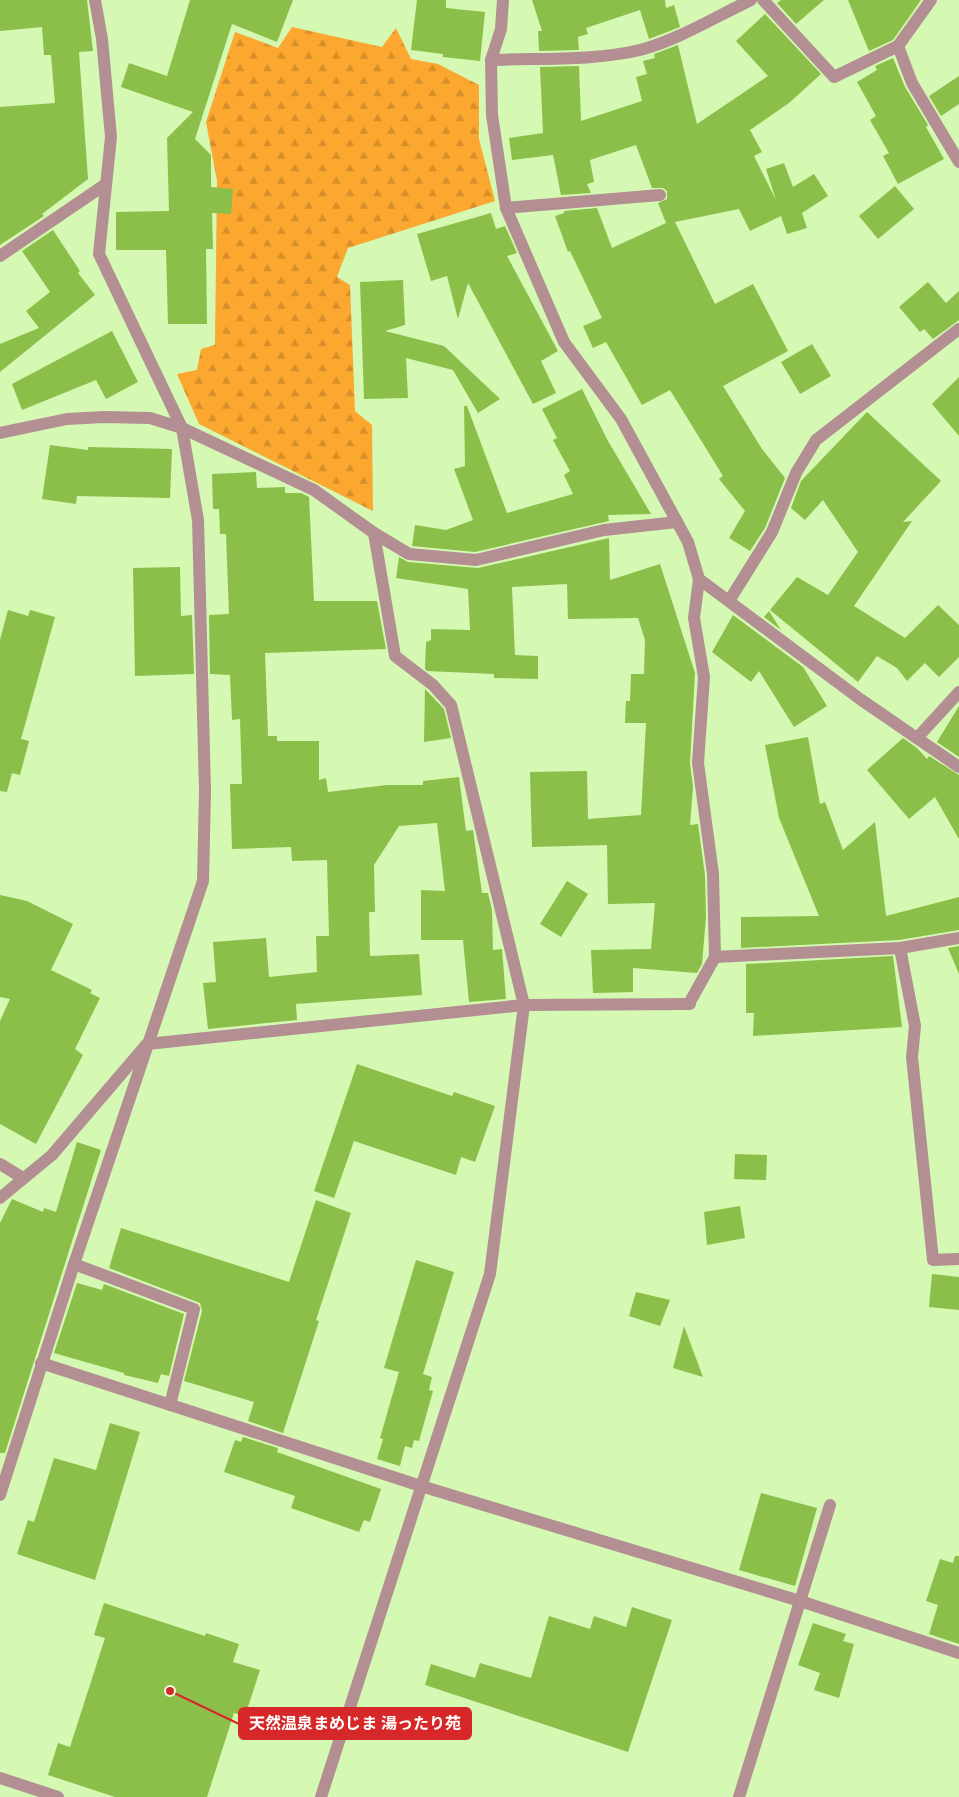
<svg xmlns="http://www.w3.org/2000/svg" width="959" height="1797" viewBox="0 0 959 1797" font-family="'Noto Sans','Noto Sans JP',sans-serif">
	<defs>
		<pattern id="forest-firs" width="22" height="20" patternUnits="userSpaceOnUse" patternTransform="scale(1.25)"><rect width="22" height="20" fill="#fca730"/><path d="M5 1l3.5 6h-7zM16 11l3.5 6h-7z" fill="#d78f29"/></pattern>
	</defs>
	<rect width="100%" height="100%" fill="#d5f8b3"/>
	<!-- forest -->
	<path fill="url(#forest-firs)" d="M 292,27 L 382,47 L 396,28 L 411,59 L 438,64 L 479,85 L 479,139 L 495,201 L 348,248 L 337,277 L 350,285 L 355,411 L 372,425 L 373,511 L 199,424 L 177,374 L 197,370 L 201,349 L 215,345 L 217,181 L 206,122 L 235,32 L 278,48 Z"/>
	<!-- building -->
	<g fill="#8bbf49">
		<path d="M 0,0 L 87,0 L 93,51 L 79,52 L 88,179 L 42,214 L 44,216 L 0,245 L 0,107 L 55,103 L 51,55 L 44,55 L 42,27 L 0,31 Z"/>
		<path d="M 190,0 L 293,0 L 277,42 L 232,24 L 195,139 L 211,155 L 211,187 L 233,189 L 231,214 L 212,213 L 213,249 L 206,249 L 207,324 L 168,324 L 166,250 L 116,250 L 116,212 L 169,211 L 167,138 L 193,112 L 121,87 L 129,63 L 167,76 Z"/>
		<path d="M 417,0 L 446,0 L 446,8 L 485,12 L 480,61 L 443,57 L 443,54 L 411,50 Z"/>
		<path d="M 532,0 L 665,0 L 666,8 L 674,5 L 680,27 L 649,39 L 640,10 L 586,28 L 588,34 L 578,37 L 579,50 L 539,51 L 538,31 L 542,31 Z"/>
		<path d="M 781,0 L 824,0 L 796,24 L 777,3 Z"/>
		<path d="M 848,0 L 921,0 L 893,40 L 869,51 Z"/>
		<path d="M 765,14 L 821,74 L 789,103 L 750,130 L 762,152 L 754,156 L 776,200 L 766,169 L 784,163 L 793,187 L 814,174 L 828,196 L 802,213 L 807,228 L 787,234 L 781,216 L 750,231 L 739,209 L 675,222 L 715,304 L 753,284 L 788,351 L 723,386 L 762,449 L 785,478 L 765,528 L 750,551 L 729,538 L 745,511 L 719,479 L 723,476 L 670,390 L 642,405 L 606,342 L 593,348 L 583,326 L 602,318 L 570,251 L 568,252 L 555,216 L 564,213 L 564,211 L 597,208 L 612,248 L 666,223 L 658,203 L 667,199 L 667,191 L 663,188 L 652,188 L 636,145 L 590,160 L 594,182 L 587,184 L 591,193 L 561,195 L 553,155 L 512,160 L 509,138 L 543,133 L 540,67 L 579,66 L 581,121 L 642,101 L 636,77 L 647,74 L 643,61 L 655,58 L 654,54 L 678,45 L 697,124 L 768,76 L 736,41 Z"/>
		<path d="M 893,58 L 905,87 L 928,125 L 926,127 L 944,159 L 898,184 L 883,156 L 889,153 L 870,120 L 876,116 L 857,82 L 877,70 L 875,66 Z"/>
		<path d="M 959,76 L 959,104 L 941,116 L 929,96 Z"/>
		<path d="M 895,186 L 914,209 L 878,239 L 859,216 Z"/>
		<path d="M 491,213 L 496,229 L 505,226 L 517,253 L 507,256 L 558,351 L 541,361 L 556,393 L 533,404 L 468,283 L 458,319 L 447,276 L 431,281 L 417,234 Z"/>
		<path d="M 53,230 L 80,271 L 78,273 L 95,295 L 0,372 L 0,344 L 39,328 L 26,311 L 50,292 L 22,251 Z"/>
		<path d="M 403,280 L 405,325 L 385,331 L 444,346 L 500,399 L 478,413 L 453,370 L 406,358 L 408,398 L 364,399 L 360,282 Z"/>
		<path d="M 928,282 L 946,303 L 959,291 L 959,320 L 933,339 L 924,329 L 920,332 L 899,307 Z"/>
		<path d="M 112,331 L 138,382 L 106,399 L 96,380 L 22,410 L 12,384 Z"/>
		<path d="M 812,344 L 831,376 L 800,394 L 781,362 Z"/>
		<path d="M 959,377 L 959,436 L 932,404 Z"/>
		<path d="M 582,389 L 608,441 L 651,514 L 608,515 L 609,521 L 475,552 L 412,546 L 415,525 L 446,530 L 473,520 L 454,469 L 465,466 L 464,406 L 467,406 L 507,513 L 573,494 L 564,475 L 570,471 L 553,440 L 557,438 L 542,409 Z"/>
		<path d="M 867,412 L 941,481 L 903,522 L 912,521 L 854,606 L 905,638 L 938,605 L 959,625 L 959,657 L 939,677 L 925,663 L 907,681 L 897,668 L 877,656 L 858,682 L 770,610 L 797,577 L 828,595 L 858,552 L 823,500 L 805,520 L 791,508 L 801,481 Z"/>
		<path d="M 50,445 L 88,450 L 88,447 L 172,449 L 170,498 L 77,496 L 76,504 L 42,499 Z"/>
		<path d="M 256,472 L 257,488 L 285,487 L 285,493 L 301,493 L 309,497 L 314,601 L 377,601 L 386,649 L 265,653 L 268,736 L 277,736 L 277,741 L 319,741 L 319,780 L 326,778 L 328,792 L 387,785 L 423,785 L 423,781 L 459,777 L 466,831 L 473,830 L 482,893 L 488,893 L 492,910 L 493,950 L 502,949 L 506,999 L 469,1002 L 463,940 L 421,940 L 421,890 L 445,891 L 437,823 L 399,826 L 374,865 L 375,912 L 369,912 L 370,956 L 419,954 L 422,995 L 296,1004 L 297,1020 L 208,1029 L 203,983 L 216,982 L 213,942 L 266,938 L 269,977 L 317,972 L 316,936 L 329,936 L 327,860 L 292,861 L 291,847 L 232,849 L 230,784 L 242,784 L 240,719 L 232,720 L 230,675 L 210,674 L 209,615 L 229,614 L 226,534 L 220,534 L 219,509 L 213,509 L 212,474 Z"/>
		<path d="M 609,538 L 610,580 L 660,564 L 695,673 L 690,763 L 693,787 L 690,825 L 698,824 L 705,875 L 706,917 L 702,964 L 697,973 L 633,968 L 633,992 L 593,993 L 591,950 L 651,949 L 655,903 L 608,904 L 607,845 L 532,847 L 530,772 L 587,771 L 588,819 L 641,815 L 646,723 L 625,723 L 626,701 L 630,701 L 631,674 L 644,674 L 645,640 L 638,618 L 568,619 L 567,584 L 512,587 L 515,655 L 538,656 L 538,679 L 494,678 L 494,674 L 427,671 L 425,669 L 426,642 L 431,640 L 431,629 L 470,630 L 468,589 L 396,578 L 399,557 L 408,562 L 478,568 Z"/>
		<path d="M 180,567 L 181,616 L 192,615 L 194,674 L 135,676 L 133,568 Z"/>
		<path d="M 8,610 L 28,616 L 30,610 L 55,617 L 21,739 L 29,741 L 20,775 L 12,773 L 7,792 L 0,791 L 0,640 Z"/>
		<path d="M 769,611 L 781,630 L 764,617 Z"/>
		<path d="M 733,615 L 803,667 L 827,706 L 794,727 L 759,671 L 751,682 L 712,652 Z"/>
		<path d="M 425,689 L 444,709 L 451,738 L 424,742 Z"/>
		<path d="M 959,706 L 959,757 L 937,742 Z"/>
		<path d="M 808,737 L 820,804 L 825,802 L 843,850 L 875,822 L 886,916 L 959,897 L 959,930 L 899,940 L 741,948 L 741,917 L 819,916 L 779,818 L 765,745 Z"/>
		<path d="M 903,738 L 917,748 L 927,759 L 929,756 L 959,775 L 959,839 L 935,797 L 909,819 L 867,770 Z"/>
		<path d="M 567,881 L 588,894 L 561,937 L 540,924 Z"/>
		<path d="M 0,895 L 27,901 L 73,924 L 51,970 L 92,990 L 90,993 L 100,998 L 75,1049 L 83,1055 L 36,1144 L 0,1124 L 0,1021 L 10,999 L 0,997 Z"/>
		<path d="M 959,946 L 959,974 L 948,948 Z"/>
		<path d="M 893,956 L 902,1027 L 753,1036 L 754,1013 L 746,1013 L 746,964 Z"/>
		<path d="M 357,1064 L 452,1096 L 454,1092 L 495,1106 L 475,1162 L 461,1157 L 456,1175 L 354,1141 L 334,1198 L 314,1191 Z"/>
		<path d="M 77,1142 L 101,1150 L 5,1453 L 0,1453 L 0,1223 L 12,1199 L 43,1212 L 44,1208 L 56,1212 Z"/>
		<path d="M 735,1154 L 767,1155 L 766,1180 L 734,1179 Z"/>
		<path d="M 316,1200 L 351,1213 L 316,1320 L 319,1321 L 283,1433 L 248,1421 L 254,1402 L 184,1381 L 202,1311 L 200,1303 L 109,1268 L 121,1228 L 289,1282 Z"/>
		<path d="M 740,1206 L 745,1238 L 707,1245 L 704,1212 Z"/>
		<path d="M 416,1260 L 454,1272 L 423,1374 L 432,1377 L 429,1390 L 433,1391 L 419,1441 L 414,1440 L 412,1448 L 405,1446 L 400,1466 L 377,1459 L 383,1439 L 380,1438 L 399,1372 L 384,1368 Z"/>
		<path d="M 932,1274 L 959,1277 L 959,1310 L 929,1307 Z"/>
		<path d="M 77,1283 L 102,1290 L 104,1284 L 184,1314 L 169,1376 L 161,1374 L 158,1383 L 124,1375 L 124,1373 L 54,1353 Z"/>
		<path d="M 636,1292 L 670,1300 L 660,1326 L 629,1316 Z"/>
		<path d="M 684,1326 L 703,1377 L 673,1368 Z"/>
		<path d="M 110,1423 L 140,1432 L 95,1580 L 17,1554 L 28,1520 L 34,1522 L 54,1458 L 96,1470 Z"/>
		<path d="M 243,1437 L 278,1448 L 277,1452 L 381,1489 L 370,1522 L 364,1520 L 359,1532 L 291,1508 L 295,1496 L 224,1472 L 235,1440 L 241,1442 Z"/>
		<path d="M 761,1493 L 817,1508 L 795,1586 L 739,1570 Z"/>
		<path d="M 955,1556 L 959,1556 L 959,1644 L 929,1634 L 938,1605 L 926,1601 L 940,1559 L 953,1563 Z"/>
		<path d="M 104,1603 L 205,1636 L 206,1633 L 239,1644 L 233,1662 L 260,1670 L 245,1716 L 234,1713 L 207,1797 L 115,1797 L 48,1775 L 58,1743 L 70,1747 L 105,1638 L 94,1635 Z"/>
		<path d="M 632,1607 L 672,1620 L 628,1752 L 425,1685 L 431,1664 L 475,1678 L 480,1663 L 531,1678 L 549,1616 L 590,1629 L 594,1616 L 626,1627 Z"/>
		<path d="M 813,1623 L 846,1634 L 843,1641 L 854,1644 L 839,1698 L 814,1690 L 820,1673 L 798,1665 Z"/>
	</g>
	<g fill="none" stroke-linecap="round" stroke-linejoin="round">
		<!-- service -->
		<g stroke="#b38f94" stroke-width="12">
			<path d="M 763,0 L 834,77 L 898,46"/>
			<path d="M 931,0 L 898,46 L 912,83 L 959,162"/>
			<path d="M 491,60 C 538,58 594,61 640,50 C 678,40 715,17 751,0"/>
			<path d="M 506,208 L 660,195"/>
			<path d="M 0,256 L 106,184"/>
			<path d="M 729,601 L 772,532 L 796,473 L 816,440 L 959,329"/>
			<path d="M 900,948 L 915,1026 L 912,1057 L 933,1260 L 959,1259"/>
			<path d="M 715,957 L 900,948 L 959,938"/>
			<path d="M 691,1000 L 715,957 L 713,874 L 698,763 L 704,677 L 694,618 L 699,579"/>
		</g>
		<!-- minor -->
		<g stroke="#b38f94" stroke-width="12">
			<path d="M 503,0 L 501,29 L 491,60 L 492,115 L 506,208 L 564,342 L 621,419 L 688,542 L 699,579 L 860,699 L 959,767"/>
			<path d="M 0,433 L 67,419 L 104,417 L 150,418 L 182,428 L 314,490 L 374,533 L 409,554 L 476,560 L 604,530 L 677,522"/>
			<path d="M 917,738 L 959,692"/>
			<path d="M 0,1164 L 23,1178"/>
			<path d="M 0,1198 L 52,1155 L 147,1044 L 524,1005 L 690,1004"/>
			<path d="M 74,1264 L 194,1309 L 170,1405"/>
			<path d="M 41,1363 L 421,1486 L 800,1601 L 959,1653"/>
			<path d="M 0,1495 L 74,1264 L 203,881 L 205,791 L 198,520 L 182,428 L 99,254 L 111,137 L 102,39 L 95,0"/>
			<path d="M 0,1778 L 58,1797"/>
			<path d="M 321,1797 L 490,1274 L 524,1005 L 451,705 L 433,685 L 395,656 L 374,533"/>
			<path d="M 739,1797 L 830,1505"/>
		</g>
	</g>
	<!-- callouts -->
	<path fill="none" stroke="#d62828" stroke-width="2" d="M170 1691L239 1724"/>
	<circle fill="#d62828" stroke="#effee2" stroke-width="2" cx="170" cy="1691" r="5"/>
	<rect fill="#d62828" stroke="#d62828" stroke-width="2" x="239" y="1708" width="232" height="31" rx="5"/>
	<g font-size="16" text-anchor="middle" font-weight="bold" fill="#fff">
		<text x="355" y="1729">天然温泉まめじま 湯ったり苑</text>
	</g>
</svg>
